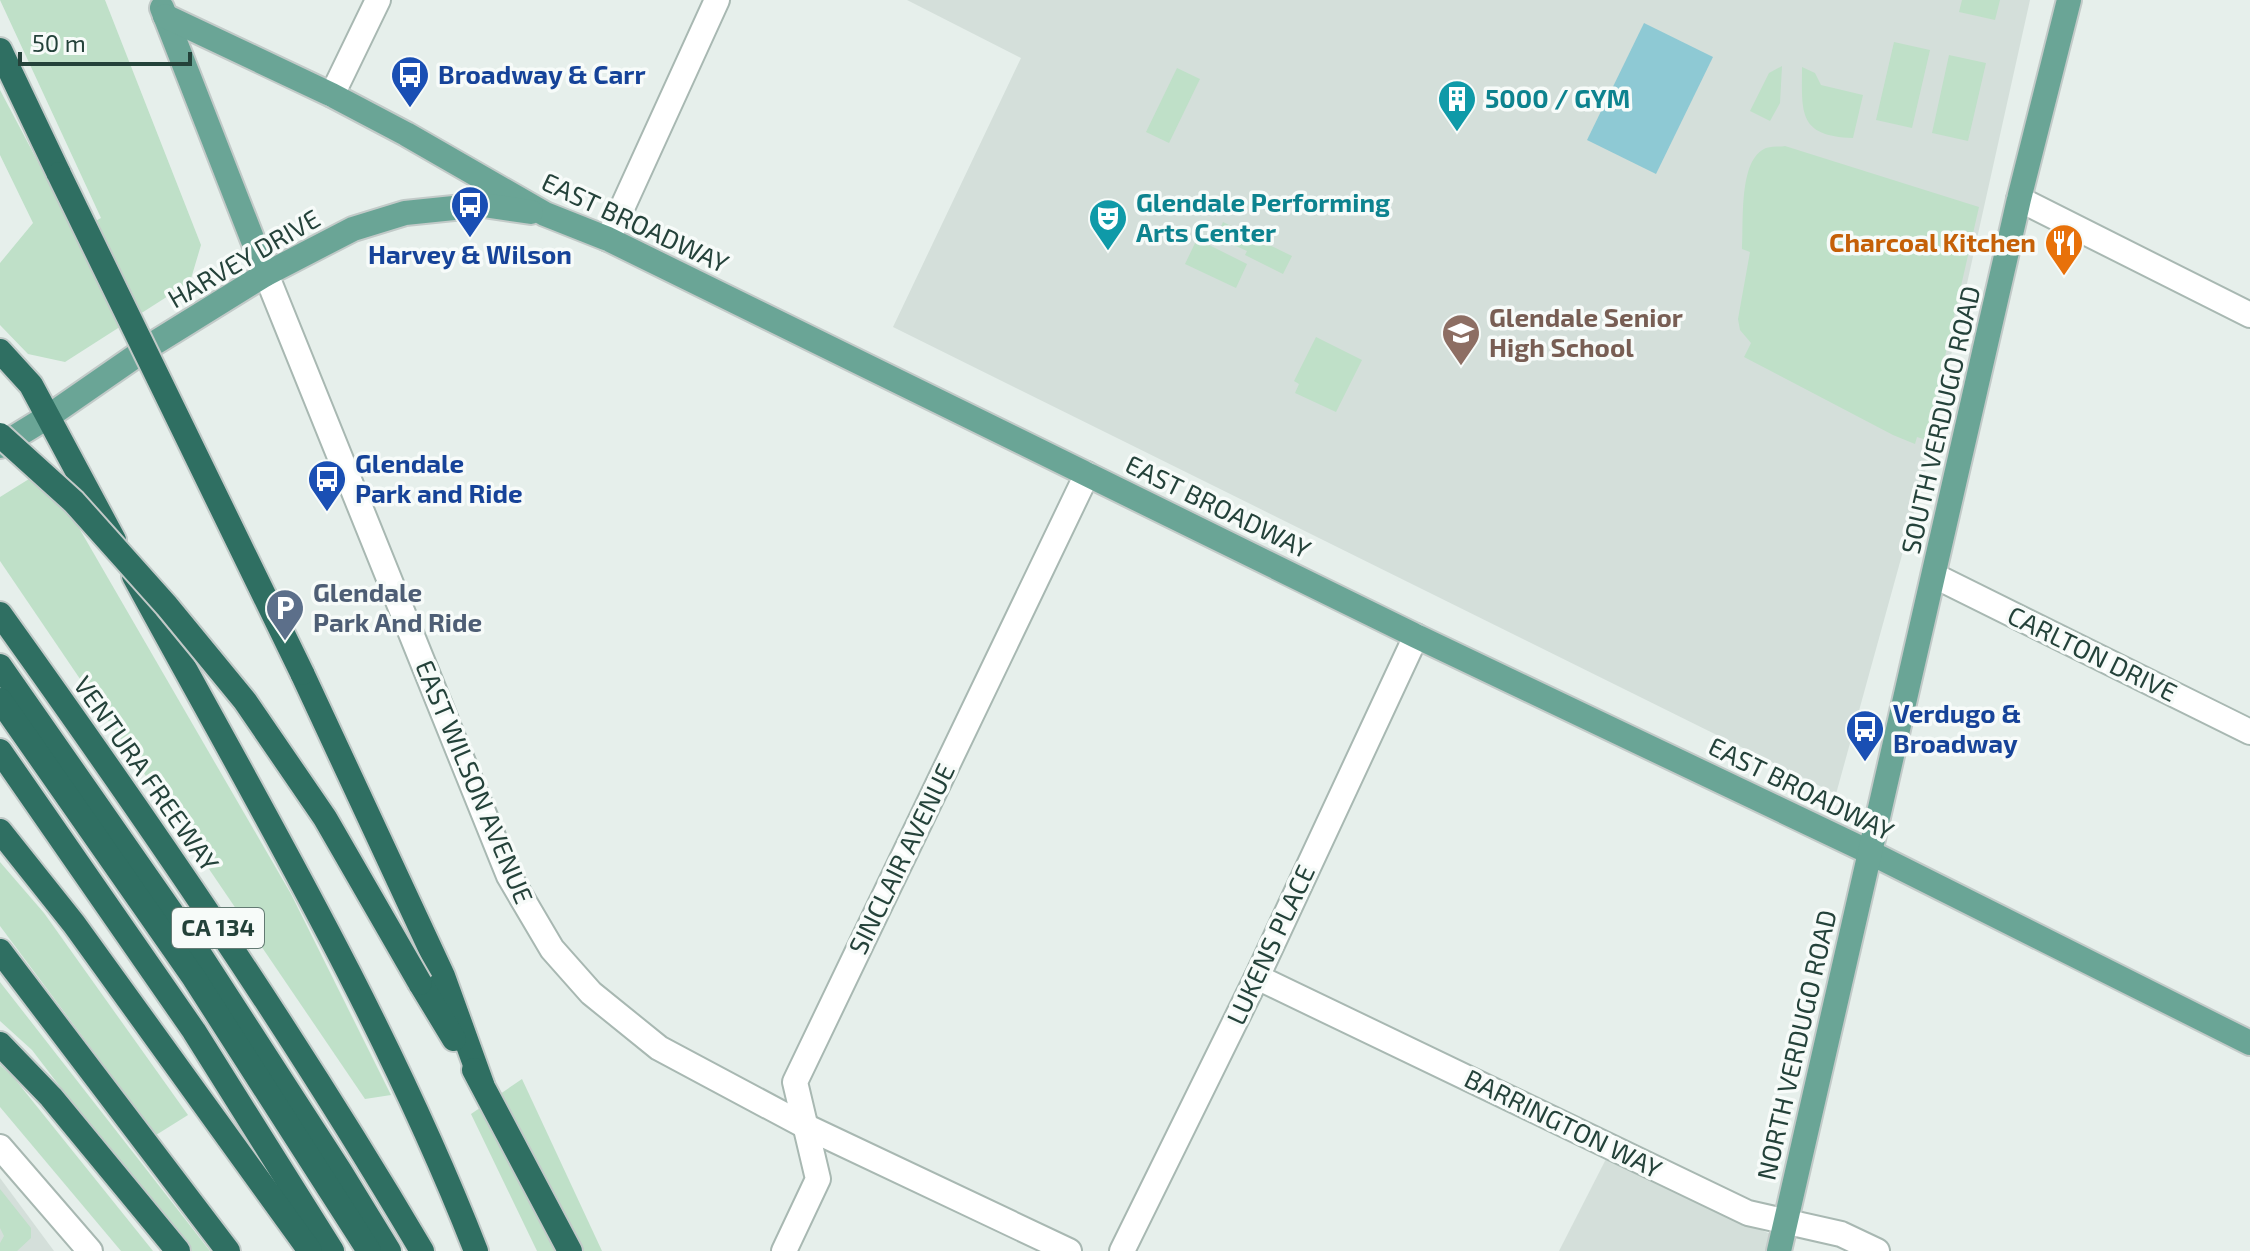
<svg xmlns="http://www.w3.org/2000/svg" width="2250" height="1251" viewBox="0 0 2250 1251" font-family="'Exo 2',sans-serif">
	<rect width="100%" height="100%" fill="#e6efeb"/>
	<!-- built -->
	<g fill="#d4dfda">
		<path d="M 907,0 L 2030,0 L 1926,468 L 1836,794 L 893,327 L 1021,58 Z"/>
		<path d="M 1606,1159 L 1792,1244 L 1790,1251 L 1559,1251 Z"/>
		<path d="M 0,1178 L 54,1251 L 0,1251 Z"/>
	</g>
	<!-- green -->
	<g fill="#bfe0c8">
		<path d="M 0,0 L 105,0 L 201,245 L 190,282 L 65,362 L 28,354 L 0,325 L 0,263 L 33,223 L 0,155 L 0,90 L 75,232 L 101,218 Z"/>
		<path d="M 1962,0 L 2000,0 L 1995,20 L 1959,12 Z"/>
		<path d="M 1894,42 L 1930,50 L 1912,128 L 1876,120 Z"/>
		<path d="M 1949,55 L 1986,63 L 1968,141 L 1932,133 Z"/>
		<path d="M 1782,66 L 1780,103 L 1770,121 L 1750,111 L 1769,73 Z"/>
		<path d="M 1802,67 L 1815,73 L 1821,85 L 1863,95 L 1853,138 C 1798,136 1802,113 1802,67 Z"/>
		<path d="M 1177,68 L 1200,79 L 1169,143 L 1146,132 Z"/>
		<path d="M 1785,146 L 1979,207 L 1926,440 L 1917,437 L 1915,444 L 1893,435 L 1744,357 L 1751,343 L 1740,330 L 1738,319 L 1750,252 L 1742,249 C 1744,223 1738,159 1766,148 C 1772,146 1780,147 1785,146 Z"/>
		<path d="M 1223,222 L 1292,256 L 1283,274 L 1245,255 L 1247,251 L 1216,237 Z"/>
		<path d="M 1197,239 L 1247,264 L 1236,288 L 1185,264 Z"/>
		<path d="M 1316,337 L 1362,360 L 1336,412 L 1295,393 L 1299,384 L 1294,381 Z"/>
		<path d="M 29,479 L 68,509 L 291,894 L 391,1095 L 365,1099 L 0,561 L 0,497 Z"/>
		<path d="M 0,862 L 44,913 L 188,1115 L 156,1135 L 0,926 Z"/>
		<path d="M 0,982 L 210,1251 L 186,1251 L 32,1050 L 0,1021 Z"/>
		<path d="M 0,1065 L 14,1078 L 153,1251 L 121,1251 L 0,1107 Z"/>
		<path d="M 522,1079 L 602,1251 L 537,1251 L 471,1114 Z"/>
		<path d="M 0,1189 L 31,1228 L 31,1238 L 17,1251 L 0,1251 L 0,1243 L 4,1236 L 0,1228 Z"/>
	</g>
	<!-- water -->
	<path fill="#8ec9d4" d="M 1644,23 L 1713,57 L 1656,174 L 1587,140 Z"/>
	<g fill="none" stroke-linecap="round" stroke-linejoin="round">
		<defs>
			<g id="minor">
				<path d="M 332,95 L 378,0"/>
				<path d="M 2019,199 L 2250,315"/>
				<path d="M 608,239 L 717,0"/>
				<path d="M 266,274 L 509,876 L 552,949 L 591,993 L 659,1048 L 807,1127 L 1069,1251"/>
				<path d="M 1935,576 L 2250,732"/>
				<path d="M 1257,977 L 1748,1213 L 1841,1234 L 1877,1251"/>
				<path d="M 0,1147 L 90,1251"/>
				<path d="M 784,1251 L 818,1179 L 795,1082 L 1087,474"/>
				<path d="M 1122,1251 L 1257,977 L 1416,636"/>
			</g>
			<g id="major">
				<path d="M 162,8 L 266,274"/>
				<path d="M 165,16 L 332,95 L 406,134 L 545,214 L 608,239 L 1416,636 L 1869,852 L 2250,1043"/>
				<path d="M 0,446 L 49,416 L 153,344 L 266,274 L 353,229 L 405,213 L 483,205 L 531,212"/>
				<path d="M 1779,1251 L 2019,199 L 2069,0"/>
			</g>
			<g id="highway">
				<path d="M 0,50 L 59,174"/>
				<path d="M 0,351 L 31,385 L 114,540"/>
				<path d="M 134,576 C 254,797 384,1016 476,1251"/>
				<path d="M 0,614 C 149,822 292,1031 422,1251"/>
				<path d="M 0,666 L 186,933 L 340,1171 L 389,1251"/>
				<path d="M 302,673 L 443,976 L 482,1084"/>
				<path d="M 0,700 L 194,978 L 369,1251"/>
				<path d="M 0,751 L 194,1031 L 332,1251"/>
				<path d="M 0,831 L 74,924 L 310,1251"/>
				<path d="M 0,951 L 228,1251"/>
				<path d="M 420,983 L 454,1039"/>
				<path d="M 0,1044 L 51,1097 L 178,1251"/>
				<path d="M 474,1070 L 570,1251"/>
			</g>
		</defs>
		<!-- minor casing -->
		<use href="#minor" stroke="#a8b8b2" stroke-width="28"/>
		<!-- major casing -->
		<use href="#major" stroke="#c2cac8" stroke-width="28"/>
		<!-- highway casing -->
		<use href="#highway" stroke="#c2cac8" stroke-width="28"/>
		<!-- minor -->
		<use href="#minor" stroke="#fff" stroke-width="24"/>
		<!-- major -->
		<use href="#major" stroke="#6aa596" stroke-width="24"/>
		<!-- highway -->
		<use href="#highway" stroke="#2f6f62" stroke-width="24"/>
		<defs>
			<g id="highway-bridge">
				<path d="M 59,174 L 302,673"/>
				<path d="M 0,435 L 74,502 L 167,606 L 245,701 L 325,818 L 420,983"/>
			</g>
		</defs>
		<!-- highway-bridge casing -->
		<use href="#highway-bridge" stroke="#c2cac8" stroke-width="28" stroke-linecap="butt"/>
		<!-- highway-bridge -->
		<use href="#highway-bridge" stroke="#2f6f62" stroke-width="24"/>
	</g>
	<!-- icons -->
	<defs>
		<symbol id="bus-pin" viewBox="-11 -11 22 30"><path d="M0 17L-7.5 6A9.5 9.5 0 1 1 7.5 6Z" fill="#1a4fb4" stroke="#f7fbf9"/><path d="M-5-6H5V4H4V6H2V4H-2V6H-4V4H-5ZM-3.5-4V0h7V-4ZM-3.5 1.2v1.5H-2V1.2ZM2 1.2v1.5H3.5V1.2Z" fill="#fff"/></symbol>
		<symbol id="building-pin" viewBox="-11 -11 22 30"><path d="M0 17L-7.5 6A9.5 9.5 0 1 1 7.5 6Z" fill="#0f9aa8" stroke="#f7fbf9"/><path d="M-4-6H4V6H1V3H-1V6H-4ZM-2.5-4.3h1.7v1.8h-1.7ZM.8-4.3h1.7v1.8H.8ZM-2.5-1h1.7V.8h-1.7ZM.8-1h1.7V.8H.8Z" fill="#fff"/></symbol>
		<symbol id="theatre-pin" viewBox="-11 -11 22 30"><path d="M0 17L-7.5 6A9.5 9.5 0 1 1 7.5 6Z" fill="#0f9aa8" stroke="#f7fbf9"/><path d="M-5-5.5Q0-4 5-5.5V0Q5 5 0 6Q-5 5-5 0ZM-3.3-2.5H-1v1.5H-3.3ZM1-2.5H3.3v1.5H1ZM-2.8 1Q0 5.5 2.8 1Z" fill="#fff"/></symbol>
		<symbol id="restaurant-pin" viewBox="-11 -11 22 30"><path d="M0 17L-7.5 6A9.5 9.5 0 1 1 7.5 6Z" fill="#e8710a" stroke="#f7fbf9"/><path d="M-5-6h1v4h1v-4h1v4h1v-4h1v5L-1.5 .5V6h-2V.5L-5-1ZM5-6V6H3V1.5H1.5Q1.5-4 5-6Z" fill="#fff"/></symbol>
		<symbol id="school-pin" viewBox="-11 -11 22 30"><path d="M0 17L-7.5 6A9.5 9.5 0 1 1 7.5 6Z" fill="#8d6e63" stroke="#f7fbf9"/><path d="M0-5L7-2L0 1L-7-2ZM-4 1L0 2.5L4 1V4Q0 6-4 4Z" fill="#fff"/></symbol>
		<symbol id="parking-pin" viewBox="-11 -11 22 30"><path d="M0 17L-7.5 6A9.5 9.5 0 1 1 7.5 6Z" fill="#5c6f8a" stroke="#f7fbf9"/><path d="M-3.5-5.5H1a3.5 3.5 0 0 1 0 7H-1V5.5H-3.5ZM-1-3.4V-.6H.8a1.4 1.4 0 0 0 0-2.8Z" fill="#fff"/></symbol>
	</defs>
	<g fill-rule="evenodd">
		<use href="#bus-pin" x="388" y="53" width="44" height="60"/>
		<use href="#building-pin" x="1435" y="77" width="44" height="60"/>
		<use href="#bus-pin" x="448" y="183" width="44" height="60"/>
		<use href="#theatre-pin" x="1086" y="196" width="44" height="60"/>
		<use href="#restaurant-pin" x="2042" y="221" width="44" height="60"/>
		<use href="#school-pin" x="1439" y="311" width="44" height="60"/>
		<use href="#bus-pin" x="305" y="457" width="44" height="60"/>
		<use href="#parking-pin" x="263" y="586" width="44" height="60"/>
		<use href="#bus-pin" x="1843" y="707" width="44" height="60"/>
	</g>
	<g text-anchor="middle" stroke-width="7" stroke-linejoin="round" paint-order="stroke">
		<!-- shield labels -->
		<rect fill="#f7fbf9" stroke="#637a73" stroke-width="2" x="172" y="908" width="92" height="40" rx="6"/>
		<g font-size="24" font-weight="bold" fill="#24423a">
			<text x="218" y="936">CA 134</text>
		</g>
		<!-- transit labels -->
		<g font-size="26" font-weight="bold" fill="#164399" stroke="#f7fbf9" text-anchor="start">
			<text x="438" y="84">Broadway &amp; Carr</text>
			<text x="470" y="264" text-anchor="middle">Harvey &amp; Wilson</text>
			<text x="355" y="473">Glendale<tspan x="355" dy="30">Park and Ride</tspan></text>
			<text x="1893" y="723">Verdugo &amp;<tspan x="1893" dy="30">Broadway</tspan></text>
		</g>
		<!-- culture labels -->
		<g font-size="26" font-weight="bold" fill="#0d838f" stroke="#f7fbf9" text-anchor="start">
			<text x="1485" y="108">5000 / GYM</text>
			<text x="1136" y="212">Glendale Performing<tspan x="1136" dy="30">Arts Center</tspan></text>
		</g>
		<!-- street labels -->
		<g font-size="26" fill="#24423a" stroke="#f7fbf9">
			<text transform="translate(635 223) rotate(25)" y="9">EAST BROADWAY</text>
			<text transform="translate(244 259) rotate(-30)" y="9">HARVEY DRIVE</text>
			<text transform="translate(1941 420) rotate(-77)" y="9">SOUTH VERDUGO ROAD</text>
			<text transform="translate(1218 507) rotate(26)" y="9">EAST BROADWAY</text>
			<text transform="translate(2092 654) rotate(26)" y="9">CARLTON DRIVE</text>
			<text transform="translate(146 774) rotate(55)" y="9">VENTURA FREEWAY</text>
			<text transform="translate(474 782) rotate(67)" y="9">EAST WILSON AVENUE</text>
			<text transform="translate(1801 789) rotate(26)" y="9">EAST BROADWAY</text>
			<text transform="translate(902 859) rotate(-64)" y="9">SINCLAIR AVENUE</text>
			<text transform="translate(1271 945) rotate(-65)" y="9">LUKENS PLACE</text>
			<text transform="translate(1797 1045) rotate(-77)" y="9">NORTH VERDUGO ROAD</text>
			<text transform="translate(1563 1124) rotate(26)" y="9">BARRINGTON WAY</text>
		</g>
		<!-- food labels -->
		<g font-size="26" font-weight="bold" fill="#c56008" stroke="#f7fbf9" text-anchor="end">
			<text x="2036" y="252">Charcoal Kitchen</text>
		</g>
		<!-- education labels -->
		<g font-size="26" font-weight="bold" fill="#785e54" stroke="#f7fbf9" text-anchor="start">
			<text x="1489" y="327">Glendale Senior<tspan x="1489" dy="30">High School</tspan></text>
		</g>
		<!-- service labels -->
		<g font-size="26" font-weight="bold" fill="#4e5e75" stroke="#f7fbf9" text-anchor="start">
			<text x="313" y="602">Glendale<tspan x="313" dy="30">Park And Ride</tspan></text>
		</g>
	</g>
	<!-- scale -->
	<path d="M20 52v12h170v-12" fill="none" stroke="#24423a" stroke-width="4"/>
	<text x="32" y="52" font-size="24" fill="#24423a" stroke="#f7fbf9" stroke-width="6" paint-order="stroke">50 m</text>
</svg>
